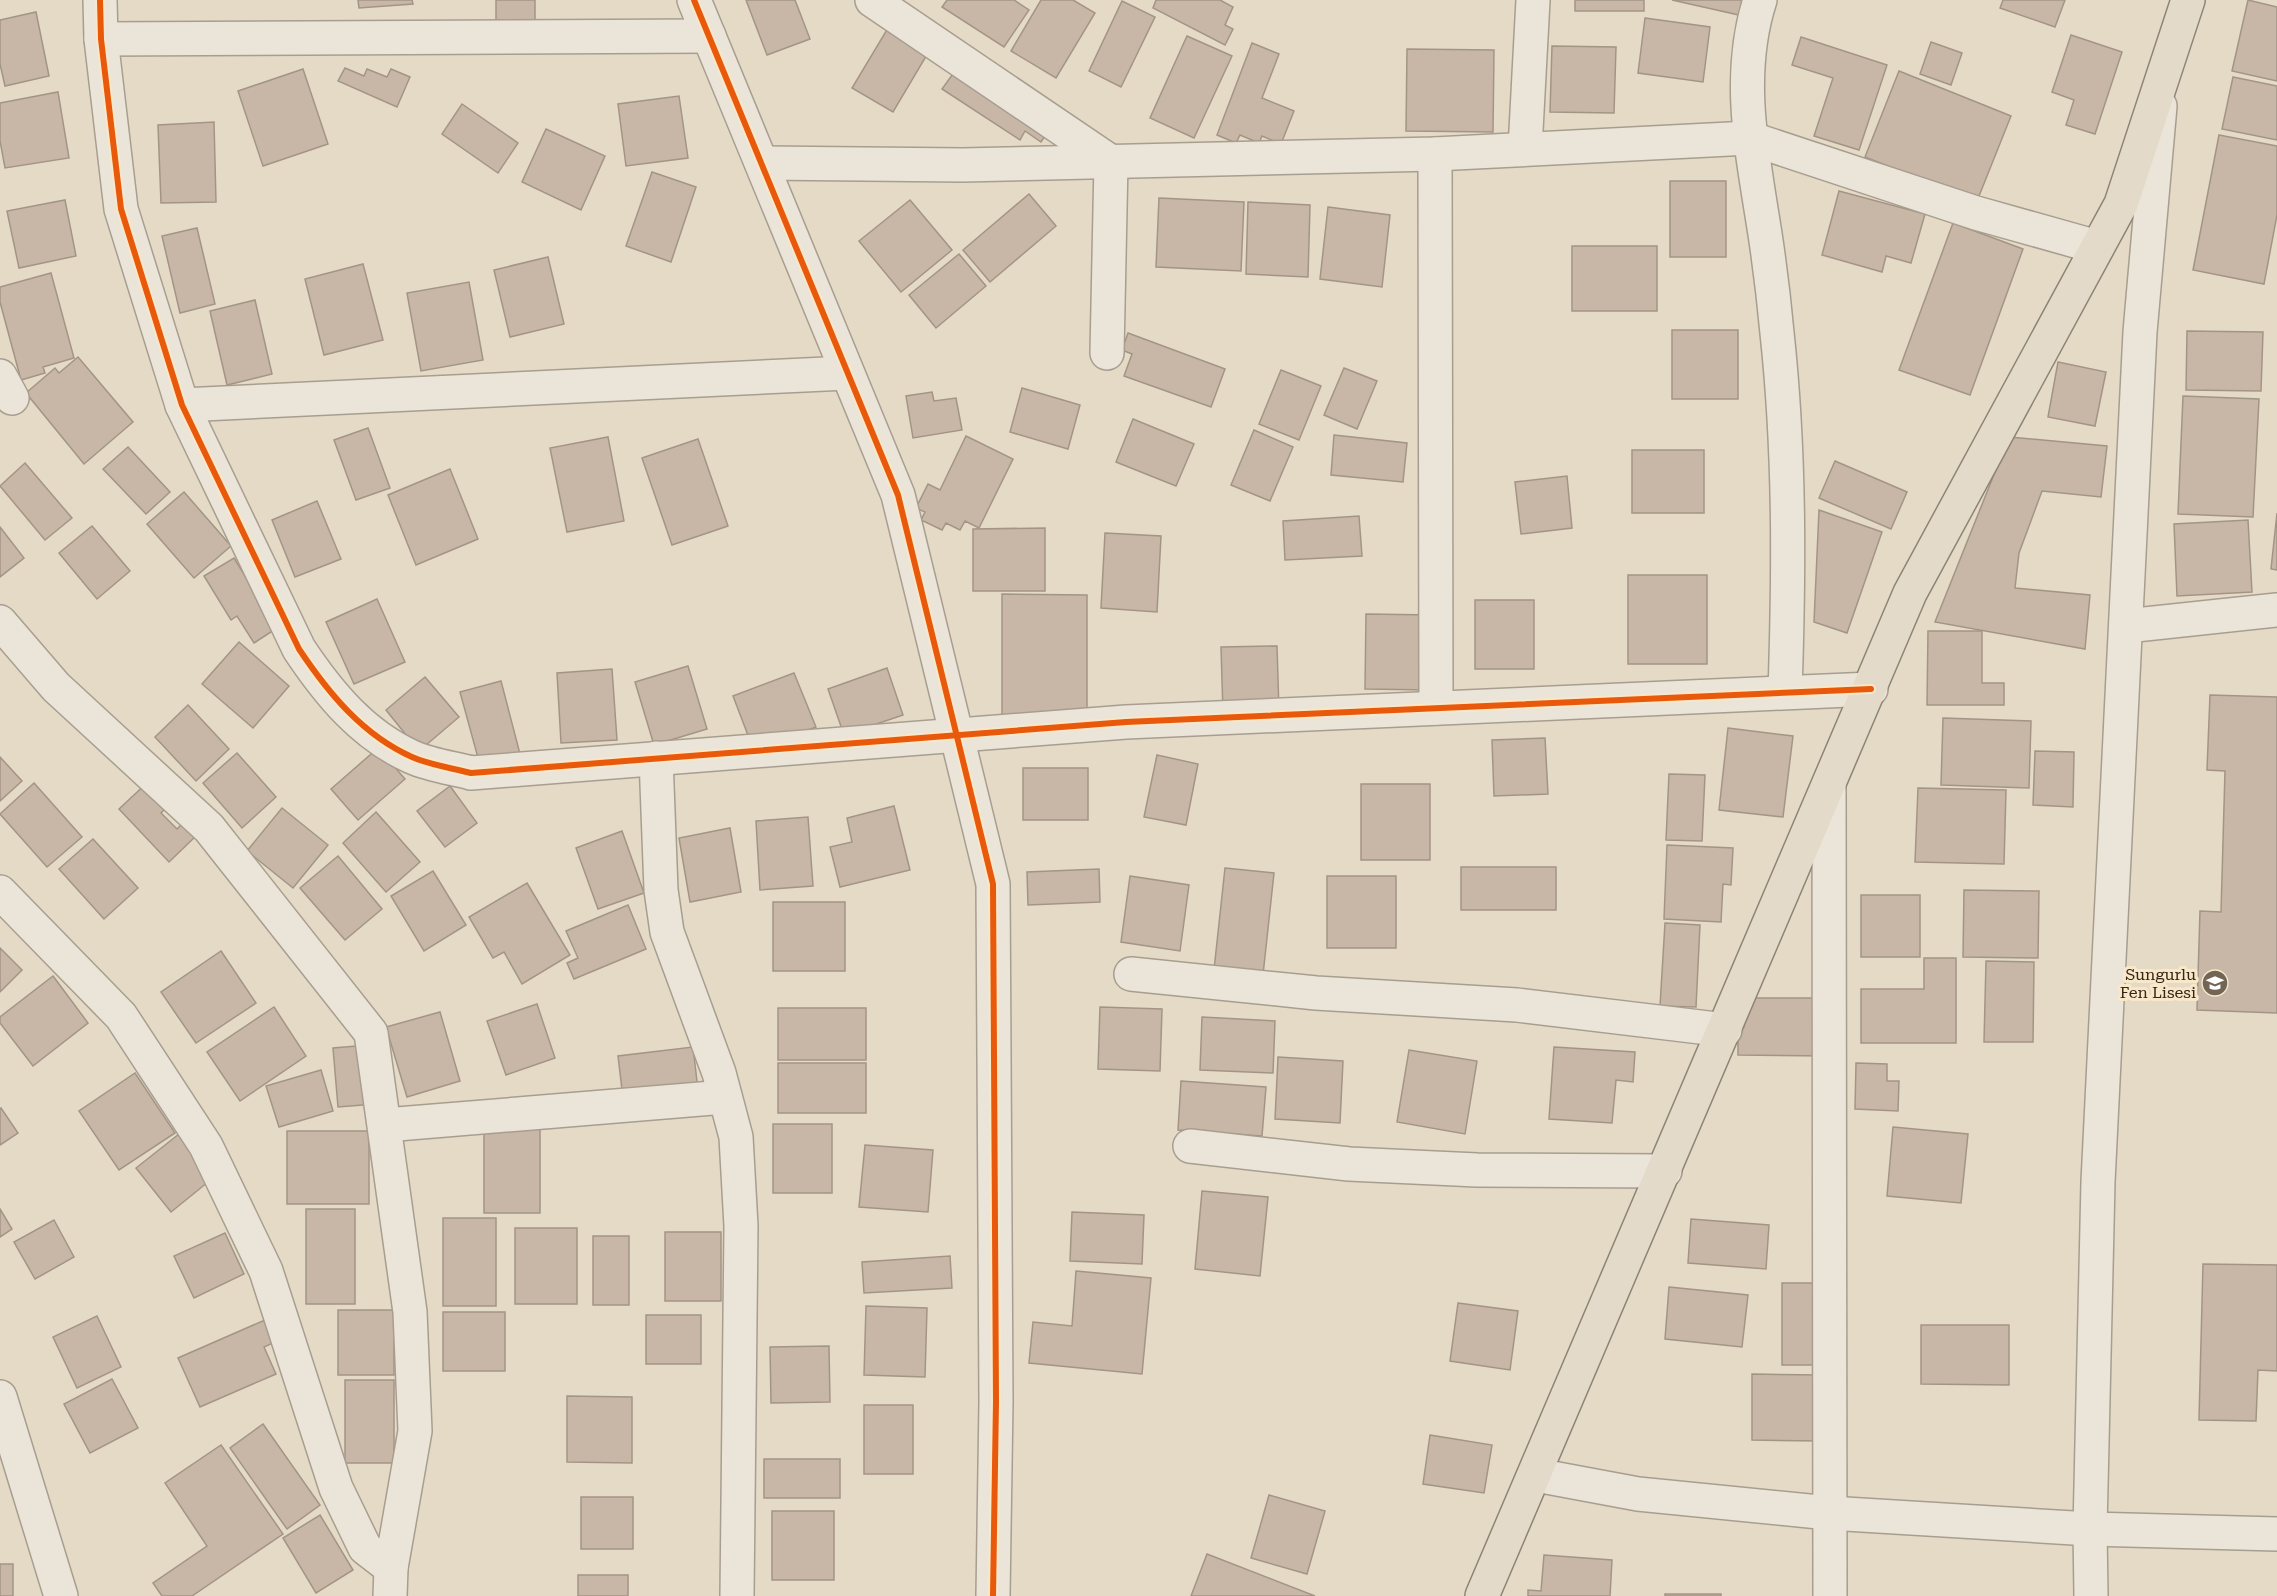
<svg xmlns="http://www.w3.org/2000/svg" width="2277" height="1596" viewBox="0 0 2277 1596" font-family="'Roboto Serif',serif">
	<rect width="100%" height="100%" fill="#e4dac6"/>
	<!-- building -->
	<g fill="#c8b7a7" stroke="#a39586" stroke-width="1.5">
		<path d="M 358,0 L 412,0 L 413,4 L 359,8 Z"/>
		<path d="M 496,0 L 535,0 L 535,29 L 496,30 Z"/>
		<path d="M 746,0 L 795,0 L 810,39 L 767,55 Z"/>
		<path d="M 947,0 L 1014,0 L 1029,10 L 1004,47 L 942,7 Z"/>
		<path d="M 1041,0 L 1073,0 L 1095,13 L 1056,78 L 1011,51 Z"/>
		<path d="M 1156,0 L 1220,0 L 1233,7 L 1225,25 L 1233,29 L 1225,45 L 1153,8 Z"/>
		<rect x="1575" y="0" width="69" height="11"/>
		<path d="M 1672,0 L 1742,0 L 1739,15 Z"/>
		<path d="M 2003,0 L 2065,0 L 2055,27 L 2000,8 Z"/>
		<path d="M 2248,0 L 2277,7 L 2277,81 L 2232,71 Z"/>
		<path d="M 1122,1 L 1155,17 L 1121,87 L 1089,71 Z"/>
		<path d="M 36,12 L 49,76 L 5,86 L 0,64 L 0,20 Z"/>
		<path d="M 1645,18 L 1710,27 L 1703,82 L 1638,73 Z"/>
		<path d="M 888,28 L 928,53 L 893,112 L 852,88 Z"/>
		<path d="M 2071,35 L 2122,52 L 2095,134 L 2066,125 L 2074,100 L 2052,92 Z"/>
		<path d="M 1187,36 L 1232,56 L 1194,138 L 1150,118 Z"/>
		<path d="M 1801,37 L 1887,65 L 1859,150 L 1814,136 L 1833,78 L 1792,65 Z"/>
		<path d="M 1931,42 L 1962,53 L 1951,85 L 1920,74 Z"/>
		<path d="M 1252,43 L 1279,54 L 1262,98 L 1294,111 L 1281,144 L 1262,136 L 1259,143 L 1240,135 L 1236,143 L 1217,135 Z"/>
		<path d="M 1552,46 L 1616,47 L 1614,113 L 1550,112 Z"/>
		<path d="M 1407,49 L 1494,50 L 1493,132 L 1406,131 Z"/>
		<path d="M 960,64 L 1053,124 L 1041,142 L 1025,131 L 1020,140 L 942,89 Z"/>
		<path d="M 345,68 L 364,76 L 367,69 L 387,77 L 391,69 L 410,77 L 397,107 L 338,81 Z"/>
		<path d="M 303,69 L 328,144 L 263,166 L 238,91 Z"/>
		<path d="M 1899,71 L 2011,116 L 1977,201 L 1865,157 Z"/>
		<path d="M 2233,77 L 2277,86 L 2277,140 L 2222,129 Z"/>
		<path d="M 58,92 L 69,158 L 5,168 L 0,141 L 0,103 Z"/>
		<path d="M 679,96 L 688,158 L 626,166 L 618,104 Z"/>
		<path d="M 462,104 L 518,143 L 498,173 L 442,134 Z"/>
		<path d="M 214,122 L 216,202 L 161,203 L 158,125 Z"/>
		<path d="M 546,129 L 605,156 L 581,210 L 522,182 Z"/>
		<path d="M 2219,135 L 2277,146 L 2277,215 L 2264,284 L 2193,270 Z"/>
		<path d="M 652,172 L 696,187 L 671,262 L 626,246 Z"/>
		<rect x="1670" y="181" width="56" height="76"/>
		<path d="M 1839,191 L 1925,214 L 1911,263 L 1886,256 L 1882,272 L 1822,255 Z"/>
		<path d="M 1029,194 L 1056,226 L 990,282 L 963,250 Z"/>
		<path d="M 1159,198 L 1244,202 L 1241,271 L 1156,267 Z"/>
		<path d="M 65,200 L 76,256 L 19,268 L 7,211 Z"/>
		<path d="M 910,200 L 952,250 L 901,292 L 859,241 Z"/>
		<path d="M 1248,202 L 1310,205 L 1308,277 L 1246,274 Z"/>
		<path d="M 1328,207 L 1390,215 L 1382,287 L 1320,279 Z"/>
		<path d="M 1953,223 L 2023,249 L 1970,395 L 1899,370 Z"/>
		<path d="M 197,228 L 215,304 L 180,313 L 162,236 Z"/>
		<rect x="1572" y="246" width="85" height="65"/>
		<path d="M 959,254 L 986,286 L 936,328 L 909,295 Z"/>
		<path d="M 548,257 L 564,324 L 510,337 L 494,270 Z"/>
		<path d="M 363,264 L 383,340 L 324,355 L 305,279 Z"/>
		<path d="M 51,273 L 74,358 L 43,367 L 45,373 L 21,380 L 0,302 L 0,287 Z"/>
		<path d="M 469,282 L 483,360 L 421,371 L 407,293 Z"/>
		<path d="M 255,300 L 272,374 L 227,385 L 210,311 Z"/>
		<rect x="1672" y="330" width="66" height="69"/>
		<path d="M 2187,331 L 2263,332 L 2261,391 L 2186,390 Z"/>
		<path d="M 1128,333 L 1225,369 L 1211,407 L 1124,376 L 1132,354 L 1122,350 Z"/>
		<path d="M 78,357 L 133,422 L 84,464 L 26,393 L 55,368 L 59,373 Z"/>
		<path d="M 2058,362 L 2106,372 L 2095,426 L 2048,417 Z"/>
		<path d="M 1344,368 L 1377,381 L 1357,429 L 1324,415 Z"/>
		<path d="M 1281,370 L 1321,386 L 1299,440 L 1259,424 Z"/>
		<path d="M 1022,388 L 1080,405 L 1068,449 L 1010,432 Z"/>
		<path d="M 932,392 L 934,401 L 956,398 L 962,430 L 913,438 L 906,396 Z"/>
		<path d="M 2183,396 L 2259,399 L 2253,517 L 2178,514 Z"/>
		<path d="M 1133,419 L 1194,444 L 1176,486 L 1116,462 Z"/>
		<path d="M 368,428 L 390,488 L 356,500 L 334,440 Z"/>
		<path d="M 1254,430 L 1293,447 L 1270,501 L 1231,485 Z"/>
		<path d="M 1334,435 L 1407,443 L 1403,482 L 1331,475 Z"/>
		<path d="M 966,436 L 1013,459 L 979,528 L 965,521 L 960,530 L 946,523 L 942,530 L 921,520 L 925,512 L 916,508 L 928,484 L 940,490 Z"/>
		<path d="M 608,437 L 624,521 L 567,532 L 550,448 Z"/>
		<path d="M 2009,437 L 2107,446 L 2101,497 L 2042,491 L 2019,553 L 2015,588 L 2090,595 L 2085,649 L 1935,622 Z"/>
		<path d="M 698,439 L 728,526 L 672,545 L 642,458 Z"/>
		<path d="M 128,447 L 170,492 L 146,514 L 103,469 Z"/>
		<rect x="1632" y="450" width="72" height="63"/>
		<path d="M 1835,461 L 1907,492 L 1891,529 L 1819,498 Z"/>
		<path d="M 25,463 L 72,518 L 45,540 L 0,486 Z"/>
		<path d="M 450,469 L 478,539 L 416,565 L 388,495 Z"/>
		<path d="M 1567,476 L 1572,528 L 1521,534 L 1515,482 Z"/>
		<path d="M 184,492 L 231,546 L 194,578 L 147,524 Z"/>
		<path d="M 317,501 L 341,559 L 295,577 L 272,520 Z"/>
		<path d="M 1819,510 L 1882,532 L 1847,633 L 1814,622 Z"/>
		<path d="M 2277,513 L 2277,570 L 2271,569 Z"/>
		<path d="M 1359,516 L 1362,556 L 1285,560 L 1283,521 Z"/>
		<path d="M 2248,520 L 2252,592 L 2177,596 L 2174,524 Z"/>
		<path d="M 92,526 L 130,571 L 97,599 L 59,553 Z"/>
		<path d="M 0,527 L 24,558 L 0,577 Z"/>
		<path d="M 1045,528 L 1045,591 L 973,591 L 973,529 Z"/>
		<path d="M 1105,533 L 1161,536 L 1157,612 L 1101,608 Z"/>
		<path d="M 234,558 L 277,628 L 254,643 L 237,616 L 231,620 L 204,576 Z"/>
		<rect x="1628" y="575" width="79" height="89"/>
		<path d="M 1002,594 L 1087,595 L 1087,716 L 1002,716 Z"/>
		<path d="M 377,599 L 405,662 L 354,684 L 326,622 Z"/>
		<rect x="1475" y="600" width="59" height="69"/>
		<path d="M 1366,614 L 1432,615 L 1430,690 L 1365,689 Z"/>
		<path d="M 1928,631 L 1982,631 L 1982,683 L 2004,683 L 2004,705 L 1927,705 Z"/>
		<path d="M 239,642 L 289,686 L 253,728 L 202,684 Z"/>
		<path d="M 1277,646 L 1279,711 L 1223,713 L 1221,647 Z"/>
		<path d="M 688,666 L 707,729 L 654,745 L 635,682 Z"/>
		<path d="M 887,668 L 903,715 L 844,735 L 828,689 Z"/>
		<path d="M 612,669 L 617,740 L 561,743 L 557,673 Z"/>
		<path d="M 794,673 L 816,727 L 754,751 L 733,696 Z"/>
		<path d="M 425,677 L 459,717 L 419,751 L 386,710 Z"/>
		<path d="M 501,681 L 520,754 L 480,765 L 460,692 Z"/>
		<path d="M 2210,695 L 2277,697 L 2277,1013 L 2197,1010 L 2200,911 L 2221,912 L 2225,771 L 2207,770 Z"/>
		<path d="M 188,705 L 229,749 L 196,781 L 155,737 Z"/>
		<path d="M 1943,718 L 2031,721 L 2029,788 L 1941,785 Z"/>
		<path d="M 1728,728 L 1793,736 L 1783,817 L 1719,810 Z"/>
		<path d="M 1545,738 L 1548,794 L 1494,796 L 1492,740 Z"/>
		<path d="M 378,748 L 405,779 L 358,820 L 331,789 Z"/>
		<path d="M 2035,751 L 2074,752 L 2073,807 L 2033,805 Z"/>
		<path d="M 237,753 L 276,797 L 242,828 L 203,783 Z"/>
		<path d="M 1157,755 L 1198,764 L 1186,825 L 1144,817 Z"/>
		<path d="M 0,757 L 22,781 L 0,801 Z"/>
		<rect x="1023" y="768" width="65" height="52"/>
		<path d="M 1669,774 L 1705,775 L 1702,841 L 1666,840 Z"/>
		<path d="M 150,780 L 172,802 L 161,813 L 177,829 L 185,821 L 197,835 L 169,862 L 119,809 Z"/>
		<path d="M 34,783 L 82,837 L 47,867 L 0,814 Z"/>
		<rect x="1361" y="784" width="69" height="76"/>
		<path d="M 450,786 L 477,823 L 445,847 L 417,811 Z"/>
		<path d="M 1918,788 L 2006,790 L 2004,864 L 1915,862 Z"/>
		<path d="M 894,806 L 910,870 L 840,887 L 830,847 L 852,842 L 847,818 Z"/>
		<path d="M 282,808 L 328,845 L 293,888 L 247,851 Z"/>
		<path d="M 376,812 L 420,862 L 386,892 L 343,843 Z"/>
		<path d="M 808,817 L 813,886 L 760,890 L 756,821 Z"/>
		<path d="M 730,828 L 741,892 L 690,902 L 679,838 Z"/>
		<path d="M 622,831 L 644,893 L 598,909 L 576,848 Z"/>
		<path d="M 93,839 L 138,888 L 104,919 L 59,869 Z"/>
		<path d="M 1667,845 L 1733,848 L 1731,885 L 1723,884 L 1721,922 L 1664,919 Z"/>
		<path d="M 338,856 L 382,909 L 345,940 L 300,888 Z"/>
		<rect x="1461" y="867" width="95" height="43"/>
		<path d="M 1225,868 L 1274,873 L 1262,984 L 1213,979 Z"/>
		<path d="M 1099,869 L 1100,902 L 1028,905 L 1027,872 Z"/>
		<path d="M 433,871 L 466,925 L 424,951 L 391,896 Z"/>
		<path d="M 1130,876 L 1189,885 L 1180,951 L 1121,942 Z"/>
		<rect x="1327" y="876" width="69" height="72"/>
		<path d="M 527,883 L 570,955 L 522,984 L 504,952 L 493,958 L 469,917 Z"/>
		<path d="M 1964,890 L 2039,891 L 2038,958 L 1963,957 Z"/>
		<rect x="1861" y="895" width="59" height="62"/>
		<rect x="773" y="902" width="72" height="69"/>
		<path d="M 628,905 L 646,949 L 574,979 L 567,963 L 578,958 L 566,931 Z"/>
		<path d="M 1665,923 L 1700,925 L 1696,1007 L 1660,1006 Z"/>
		<path d="M 0,948 L 22,970 L 0,992 Z"/>
		<path d="M 221,951 L 256,1003 L 196,1043 L 161,992 Z"/>
		<path d="M 1924,958 L 1956,958 L 1956,1043 L 1861,1043 L 1861,989 L 1924,989 Z"/>
		<path d="M 1986,961 L 2034,962 L 2033,1042 L 1984,1042 Z"/>
		<path d="M 53,976 L 88,1023 L 33,1066 L 0,1023 L 0,1017 Z"/>
		<path d="M 1744,998 L 1827,998 L 1826,1056 L 1738,1055 L 1738,1027 L 1744,1027 Z"/>
		<path d="M 537,1004 L 555,1058 L 506,1075 L 487,1021 Z"/>
		<path d="M 274,1007 L 306,1056 L 240,1101 L 207,1052 Z"/>
		<path d="M 1100,1007 L 1162,1009 L 1160,1071 L 1098,1069 Z"/>
		<rect x="778" y="1008" width="88" height="52"/>
		<path d="M 440,1012 L 460,1081 L 407,1097 L 386,1027 Z"/>
		<path d="M 1202,1017 L 1275,1021 L 1273,1073 L 1200,1070 Z"/>
		<path d="M 369,1045 L 375,1104 L 338,1107 L 333,1048 Z"/>
		<path d="M 693,1047 L 698,1090 L 623,1098 L 618,1056 Z"/>
		<path d="M 1554,1047 L 1635,1052 L 1633,1082 L 1616,1080 L 1612,1123 L 1549,1119 Z"/>
		<path d="M 1409,1050 L 1477,1061 L 1465,1134 L 1397,1122 Z"/>
		<path d="M 1278,1057 L 1343,1061 L 1340,1123 L 1275,1119 Z"/>
		<rect x="778" y="1063" width="88" height="50"/>
		<path d="M 1856,1063 L 1887,1064 L 1887,1081 L 1899,1081 L 1898,1111 L 1855,1109 Z"/>
		<path d="M 321,1070 L 333,1111 L 279,1127 L 266,1086 Z"/>
		<path d="M 135,1073 L 175,1133 L 119,1170 L 79,1111 Z"/>
		<path d="M 1181,1081 L 1266,1087 L 1262,1136 L 1178,1130 Z"/>
		<path d="M 1,1108 L 18,1133 L 0,1145 L 0,1109 Z"/>
		<rect x="773" y="1124" width="59" height="69"/>
		<path d="M 1893,1127 L 1968,1134 L 1961,1203 L 1887,1196 Z"/>
		<rect x="484" y="1128" width="56" height="85"/>
		<rect x="287" y="1131" width="82" height="73"/>
		<path d="M 179,1134 L 213,1178 L 171,1212 L 136,1168 Z"/>
		<path d="M 865,1145 L 933,1150 L 928,1212 L 859,1207 Z"/>
		<path d="M 1202,1191 L 1268,1197 L 1260,1276 L 1195,1269 Z"/>
		<path d="M 0,1209 L 12,1229 L 0,1237 Z"/>
		<rect x="306" y="1209" width="49" height="95"/>
		<path d="M 1072,1212 L 1144,1215 L 1142,1264 L 1070,1261 Z"/>
		<rect x="443" y="1218" width="53" height="88"/>
		<path d="M 1691,1219 L 1769,1225 L 1766,1269 L 1688,1263 Z"/>
		<path d="M 54,1220 L 74,1257 L 35,1279 L 14,1242 Z"/>
		<rect x="515" y="1228" width="62" height="76"/>
		<rect x="665" y="1232" width="56" height="69"/>
		<path d="M 225,1233 L 244,1274 L 194,1298 L 174,1256 Z"/>
		<rect x="593" y="1236" width="36" height="69"/>
		<path d="M 950,1256 L 952,1288 L 864,1293 L 862,1262 Z"/>
		<path d="M 2203,1264 L 2277,1265 L 2277,1371 L 2258,1370 L 2256,1421 L 2199,1420 Z"/>
		<path d="M 1076,1271 L 1151,1278 L 1142,1374 L 1029,1363 L 1033,1322 L 1072,1326 Z"/>
		<rect x="1782" y="1283" width="39" height="82"/>
		<path d="M 1669,1287 L 1748,1295 L 1742,1347 L 1665,1339 Z"/>
		<path d="M 1458,1303 L 1518,1311 L 1510,1370 L 1450,1361 Z"/>
		<path d="M 866,1306 L 927,1308 L 925,1377 L 864,1375 Z"/>
		<rect x="338" y="1310" width="56" height="65"/>
		<rect x="443" y="1312" width="62" height="59"/>
		<rect x="646" y="1315" width="55" height="49"/>
		<path d="M 97,1316 L 121,1367 L 77,1388 L 53,1337 Z"/>
		<path d="M 265,1320 L 275,1342 L 264,1347 L 276,1374 L 200,1407 L 178,1358 Z"/>
		<path d="M 1921,1325 L 2009,1325 L 2009,1385 L 1921,1384 Z"/>
		<path d="M 829,1346 L 830,1402 L 771,1403 L 770,1347 Z"/>
		<path d="M 1752,1374 L 1821,1375 L 1820,1441 L 1752,1440 Z"/>
		<path d="M 112,1379 L 138,1428 L 90,1453 L 64,1404 Z"/>
		<rect x="345" y="1380" width="49" height="83"/>
		<path d="M 567,1396 L 632,1397 L 632,1463 L 567,1462 Z"/>
		<rect x="864" y="1405" width="49" height="69"/>
		<path d="M 263,1424 L 320,1505 L 287,1529 L 230,1448 Z"/>
		<path d="M 1430,1435 L 1492,1445 L 1484,1493 L 1423,1484 Z"/>
		<path d="M 221,1445 L 283,1534 L 192,1596 L 162,1596 L 153,1583 L 207,1546 L 165,1483 Z"/>
		<rect x="764" y="1459" width="76" height="39"/>
		<path d="M 1269,1495 L 1325,1511 L 1307,1574 L 1251,1558 Z"/>
		<rect x="581" y="1497" width="52" height="52"/>
		<rect x="772" y="1511" width="62" height="69"/>
		<path d="M 320,1515 L 353,1570 L 316,1593 L 283,1538 Z"/>
		<path d="M 1207,1554 L 1315,1596 L 1191,1596 Z"/>
		<path d="M 1544,1555 L 1612,1560 L 1610,1596 L 1528,1596 L 1528,1590 L 1541,1591 Z"/>
		<rect x="0" y="1564" width="13" height="32"/>
		<rect x="578" y="1575" width="50" height="21"/>
		<rect x="1665" y="1594" width="56" height="2"/>
	</g>
	<g fill="none" stroke-linecap="round" stroke-linejoin="round">
		<defs>
			<g id="minor">
				<path d="M 100,0 L 101,39 L 121,209 L 182,405 L 299,649 C 329,694 363,735 412,757 C 430,765 452,768 471,773 L 1126,722 L 1871,689"/>
				<path d="M 694,0 L 898,495 L 993,884 L 996,1401 L 993,1596"/>
				<path d="M 872,0 L 1111,162 L 1107,353"/>
				<path d="M 1760,0 C 1735,77 1753,156 1765,234 C 1770,267 1774,300 1777,333 C 1790,453 1789,572 1785,692"/>
				<path d="M 101,39 L 709,36"/>
				<path d="M 1525,149 L 1533,0"/>
				<path d="M 1435,154 L 1436,708"/>
				<path d="M 762,163 L 963,165 L 1435,154 L 1749,138 L 1976,213 L 2097,247"/>
				<path d="M 0,376 L 12,398"/>
				<path d="M 182,405 L 847,373"/>
				<path d="M 0,622 L 56,687 L 209,828 L 371,1033 L 410,1312 L 415,1431 L 391,1568 L 390,1596"/>
				<path d="M 2126,626 L 2277,610"/>
				<path d="M 656,758 L 661,890 L 667,932 L 719,1073 L 736,1137 L 741,1226 L 737,1596"/>
				<path d="M 1829,787 L 1830,1596"/>
				<path d="M 0,892 L 121,1016 L 206,1146 L 266,1271 L 336,1488 L 365,1548 L 391,1568"/>
				<path d="M 1131,974 L 1316,993 L 1517,1005 L 1725,1030"/>
				<path d="M 385,1125 L 725,1097"/>
				<path d="M 1190,1146 L 1349,1164 L 1477,1170 L 1665,1171"/>
				<path d="M 0,1397 L 61,1596"/>
				<path d="M 1536,1475 L 1638,1494 L 1829,1513 L 2090,1529 L 2277,1534"/>
				<path d="M 2091,1596 L 2090,1529 L 2098,1182 L 2140,332 L 2160,106"/>
			</g>
			<path id="major" d="M 1482,1596 L 1910,593 L 2121,204 L 2188,0"/>
		</defs>
		<!-- minor casing -->
		<use href="#minor" stroke="#a89e90" stroke-width="36"/>
		<!-- major casing -->
		<use href="#major" stroke="#8d8477" stroke-width="36"/>
		<!-- minor -->
		<use href="#minor" stroke="#ebe4d8" stroke-width="33"/>
		<!-- major -->
		<use href="#major" stroke="#e3dac9" stroke-width="33"/>
		<defs>
			<g id="cycleway">
				<path d="M 100,0 L 101,39 L 121,209 L 182,405 L 299,649 C 329,694 363,735 412,757 C 430,765 452,768 471,773 L 1126,722 L 1871,689"/>
				<path d="M 694,0 L 898,495 L 993,884 L 996,1401 L 993,1596"/>
			</g>
		</defs>
		<!-- cycleway casing -->
		<use href="#cycleway" stroke="#f8e8c9" stroke-width="10"/>
		<!-- cycleway -->
		<use href="#cycleway" stroke="#e8590c" stroke-width="6"/>
	</g>
	<!-- icons -->
	<defs>
		<symbol id="school-disc" viewBox="-11 -11 22 22"><circle r="9.5" fill="#736556" stroke="#f8e8c9"/><path d="M0-5L7-2L0 1L-7-2ZM-4 1L0 2.5L4 1V4Q0 6-4 4Z" fill="#fff"/></symbol>
	</defs>
	<g fill-rule="evenodd">
		<use href="#school-disc" x="2200" y="968" width="30" height="30"/>
	</g>
	<g text-anchor="middle" stroke-width="6" stroke-linejoin="round" paint-order="stroke">
		<!-- poi labels -->
		<g font-size="16" fill="#362619" stroke="#f8e8c9" text-anchor="end">
			<text x="2196" y="980">Sungurlu<tspan x="2196" dy="18">Fen Lisesi</tspan></text>
		</g>
	</g>
</svg>
